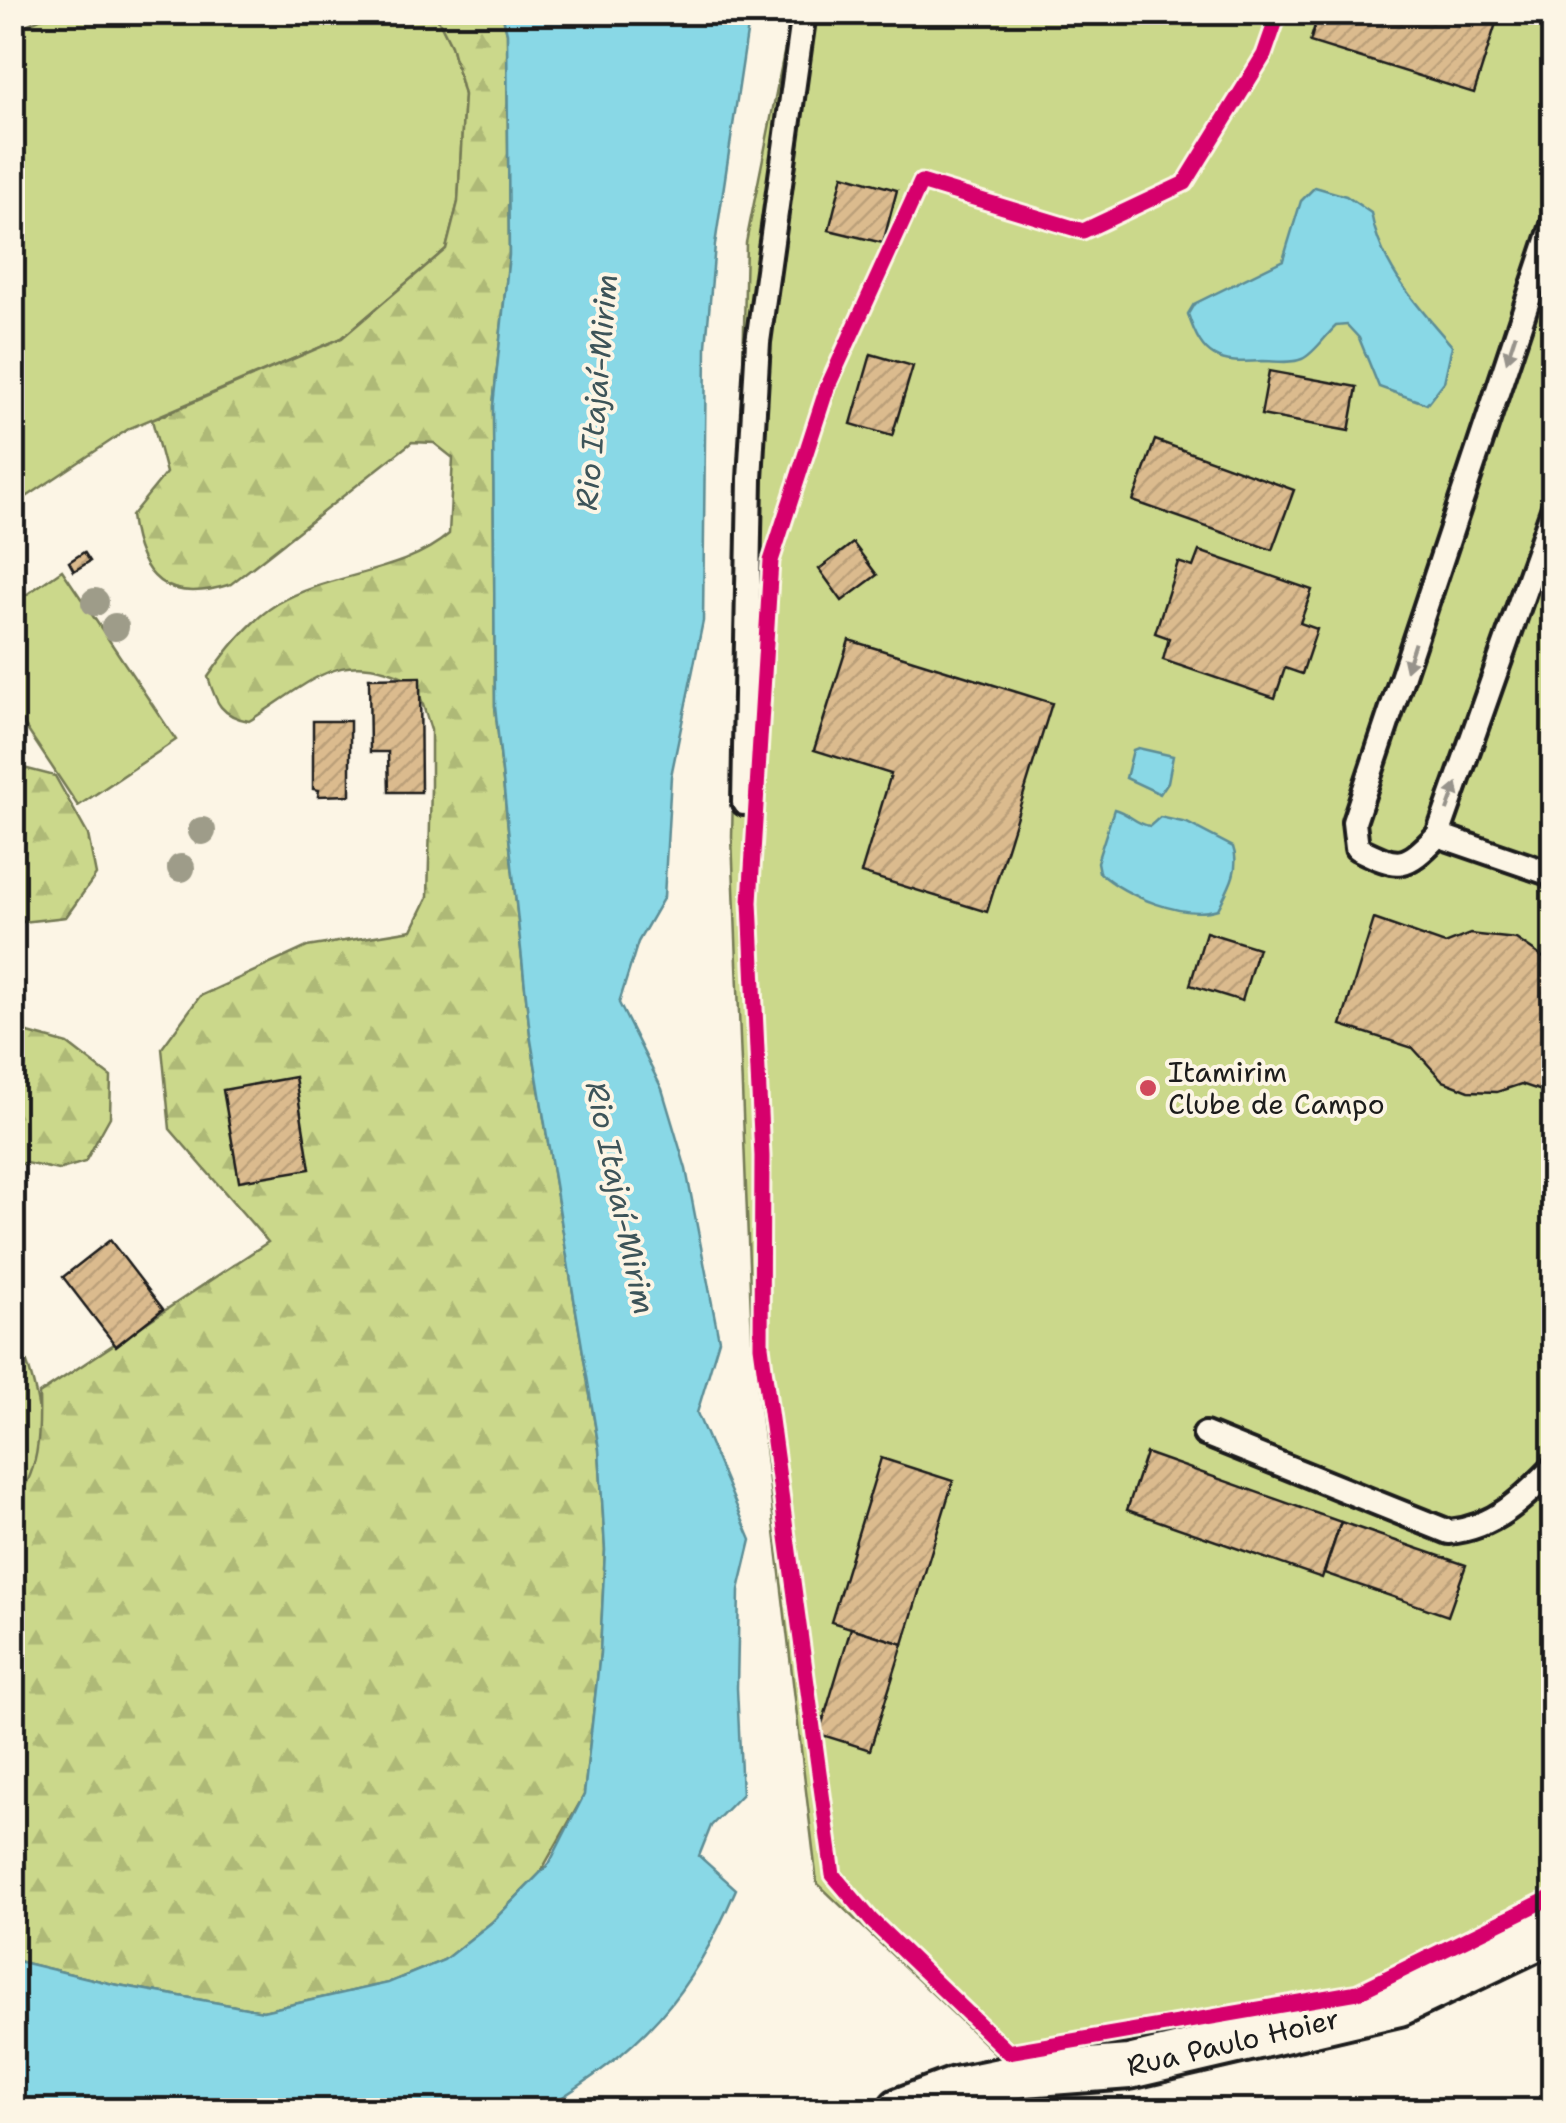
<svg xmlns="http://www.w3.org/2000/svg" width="1566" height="2123" viewBox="0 0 1566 2123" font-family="'Shantell Sans',sans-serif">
	<defs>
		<pattern id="forest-firs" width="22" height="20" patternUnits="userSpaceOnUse" patternTransform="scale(2.5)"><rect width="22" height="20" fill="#cbd88b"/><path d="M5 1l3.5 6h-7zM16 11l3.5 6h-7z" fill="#aeb977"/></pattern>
		<pattern id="building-hatch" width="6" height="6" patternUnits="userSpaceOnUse" patternTransform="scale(2.5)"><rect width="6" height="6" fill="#dbbb8e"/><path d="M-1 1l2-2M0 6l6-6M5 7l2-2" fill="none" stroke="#bba07a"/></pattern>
	</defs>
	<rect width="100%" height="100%" fill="#fcf5e5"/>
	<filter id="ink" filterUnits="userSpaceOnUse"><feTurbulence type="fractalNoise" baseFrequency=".01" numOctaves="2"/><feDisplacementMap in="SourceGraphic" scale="20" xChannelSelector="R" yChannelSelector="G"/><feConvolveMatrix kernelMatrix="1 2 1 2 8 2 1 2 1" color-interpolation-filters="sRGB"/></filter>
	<g filter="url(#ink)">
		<!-- green -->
		<g fill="#cbd88b" stroke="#747a54" stroke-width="2.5">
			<path d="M 56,12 L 435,13 L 451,45 L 464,95 L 458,202 L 446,249 L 342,338 L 130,428 L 13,506 L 12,31 Z"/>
			<path d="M 792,13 L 1553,13 L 1553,1904 L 1362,1999 L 1285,2017 L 1004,2062 L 817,1883 L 752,1339 L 732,837 L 746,243 Z"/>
			<path d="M 62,570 L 176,740 L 78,806 L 13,708 L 13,604 Z"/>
			<path d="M 12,1322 C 35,1382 62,1449 13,1505 Z"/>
		</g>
		<!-- forest -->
		<g fill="url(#forest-firs)" stroke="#747a54" stroke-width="2.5">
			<path d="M 435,13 L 502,13 L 507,33 L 509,255 L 493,406 L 495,706 L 530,1034 L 599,1449 L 605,1549 L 600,1653 L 584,1795 L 540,1873 L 492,1922 L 444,1960 L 388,1983 L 263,2011 L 113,1984 L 13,1960 L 12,1505 C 40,1473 40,1435 39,1394 L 268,1242 L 170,1129 L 162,1048 L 200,996 L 307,947 L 412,930 L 428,897 L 431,786 L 431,730 L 416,683 C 340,643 314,681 249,721 C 221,716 216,703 208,677 C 226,651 249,621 277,604 C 331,572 401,575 449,534 L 453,458 L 434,443 L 412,442 L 231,584 C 167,605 139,578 131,516 L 166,473 L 152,420 L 342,338 L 446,249 L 458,202 L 464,95 L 451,45 Z"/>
			<path d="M 12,765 L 55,776 L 88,835 L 96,875 L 66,917 L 13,923 Z"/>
			<path d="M 21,1031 L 68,1044 L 111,1077 L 110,1117 L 85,1162 L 58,1170 L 26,1163 L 13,1166 L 13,1033 Z"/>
		</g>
		<!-- water -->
		<g fill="#89d8e6" stroke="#5d8d95" stroke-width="2.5">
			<path d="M 502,13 L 750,13 L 715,245 L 706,346 L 703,621 L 671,776 L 664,897 L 638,942 L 619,1003 L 662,1089 L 686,1169 L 719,1340 L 697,1413 L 751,1540 L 739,1590 L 737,1688 L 742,1794 L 711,1826 L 699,1856 L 736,1889 C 689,1999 643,2048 542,2110 L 461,2103 L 459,2110 L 13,2110 L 13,1960 L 113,1984 L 263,2011 L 388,1983 L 444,1960 L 492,1922 L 549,1864 L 584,1795 L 600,1653 L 605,1550 L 599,1449 L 530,1034 L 495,706 L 493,406 L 509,255 L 507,33 Z"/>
			<path d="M 1315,187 L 1346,196 L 1371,213 C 1381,268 1417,305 1452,346 L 1444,382 L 1427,404 L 1379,387 L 1359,338 L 1347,325 L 1336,326 C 1326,335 1314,354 1302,359 C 1290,364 1275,361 1263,361 C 1218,364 1203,360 1188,314 L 1194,304 L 1283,260 L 1301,201 Z"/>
			<path d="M 1138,748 L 1173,756 L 1168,782 L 1160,794 L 1126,778 L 1133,750 Z"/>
			<path d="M 1114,809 C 1129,813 1135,824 1150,826 L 1160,817 L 1187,823 L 1233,847 C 1241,869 1228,889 1218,909 C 1183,920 1126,896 1099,872 L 1097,862 Z"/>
		</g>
		<!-- building -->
		<g fill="url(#building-hatch)" stroke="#1c1c1c" stroke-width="2.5">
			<path d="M 1319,12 L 1472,12 L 1497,20 L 1474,93 L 1310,42 Z"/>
			<path d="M 843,175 L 897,190 L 883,243 L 829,230 Z"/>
			<path d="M 871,354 L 913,366 L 892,436 L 851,424 Z"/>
			<path d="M 1269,371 L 1357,387 L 1349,431 L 1261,415 Z"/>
			<path d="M 1155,440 L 1294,490 L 1272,550 L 1133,501 Z"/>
			<path d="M 853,543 L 877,575 L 842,601 L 819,569 Z"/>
			<path d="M 1199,551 L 1312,590 L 1300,623 L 1317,629 L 1302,674 L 1285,668 L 1275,698 L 1163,660 L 1169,638 L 1155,633 L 1178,562 L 1193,567 Z"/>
			<path d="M 84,552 L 90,561 L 74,571 L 69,562 Z"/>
			<path d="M 849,640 L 1052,703 L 987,912 L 861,873 L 891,774 L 814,750 Z"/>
			<path d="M 420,677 L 421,792 L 389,792 L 388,752 L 370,752 L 369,678 Z"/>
			<path d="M 313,721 L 350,721 L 350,795 L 318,796 L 319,790 L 313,789 Z"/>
			<path d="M 1374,919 L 1445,944 L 1470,934 L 1516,939 L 1554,965 L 1554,1095 L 1521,1084 L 1497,1092 L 1469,1091 L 1443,1081 L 1413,1048 L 1341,1025 Z"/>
			<path d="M 1206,932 L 1258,948 L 1242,1001 L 1190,985 Z"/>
			<path d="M 295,1077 L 310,1169 L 239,1181 L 223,1090 Z"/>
			<path d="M 110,1240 L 163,1309 L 116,1346 L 63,1277 Z"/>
			<path d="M 1146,1453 L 1341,1522 L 1322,1578 L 1127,1510 Z"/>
			<path d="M 881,1458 L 953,1481 L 903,1644 L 831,1622 Z"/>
			<path d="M 1341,1522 L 1466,1565 L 1448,1616 L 1324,1573 Z"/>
			<path d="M 851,1628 L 903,1644 L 870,1750 L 819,1734 Z"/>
		</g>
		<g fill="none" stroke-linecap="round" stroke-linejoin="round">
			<defs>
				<g id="lane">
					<path d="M 1554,222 L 1354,822 L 1357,848 C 1400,869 1404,870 1438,835 L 1554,507"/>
					<path d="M 744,803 L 750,479 L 758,342 L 804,12"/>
					<path d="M 1438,835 L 1554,875"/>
					<path d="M 1205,1434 L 1449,1532 C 1494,1528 1523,1499 1554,1467"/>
				</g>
				<path id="street" d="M 900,2110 L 956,2089 L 1024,2075 L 1129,2067 L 1399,2004 L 1554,1930"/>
			</defs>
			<!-- lane casing -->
			<use href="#lane" stroke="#1c1c1c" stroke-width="30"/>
			<!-- street casing -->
			<use href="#street" stroke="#1c1c1c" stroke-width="50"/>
			<!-- lane -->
			<use href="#lane" stroke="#fcf5e5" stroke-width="22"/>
			<!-- street -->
			<use href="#street" stroke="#fcf5e5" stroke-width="42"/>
			<defs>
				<path id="cycleway" d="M 1279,12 L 1264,55 L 1185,183 L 1083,231 L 921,182 L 827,388 L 771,561 L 750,902 L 762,1156 L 761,1346 L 833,1875 L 872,1921 L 1008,2052 L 1358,1992 L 1554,1896"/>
			</defs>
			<!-- cycleway casing -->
			<use href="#cycleway" stroke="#fcf5e5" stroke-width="21"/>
			<!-- cycleway -->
			<use href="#cycleway" stroke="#d6006c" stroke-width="15"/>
		</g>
		<!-- trees -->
		<g fill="#9e9c89">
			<circle cx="95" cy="602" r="14"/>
			<circle cx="115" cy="627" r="14"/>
			<circle cx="202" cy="831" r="14"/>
			<circle cx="181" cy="868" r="14"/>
		</g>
		<!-- one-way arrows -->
		<defs><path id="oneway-solid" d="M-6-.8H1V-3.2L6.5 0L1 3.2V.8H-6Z" transform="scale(2.5)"/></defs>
		<g fill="#97938b">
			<use href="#oneway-solid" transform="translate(1511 348) rotate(108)"/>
			<use href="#oneway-solid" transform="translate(1410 657) rotate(108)"/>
			<use href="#oneway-solid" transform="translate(1452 797) rotate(-70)"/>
		</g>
	</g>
	<!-- markers -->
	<circle fill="#d1495b" stroke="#fcf5e5" stroke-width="4" cx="1148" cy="1088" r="10"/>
	<g text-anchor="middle" stroke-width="8" stroke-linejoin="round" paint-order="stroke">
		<!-- poi labels -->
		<g font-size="28" fill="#1c1c1c" stroke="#fcf5e5" text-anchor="start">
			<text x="1168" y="1082">Itamirim<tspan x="1168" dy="32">Clube de Campo</tspan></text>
		</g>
		<!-- street labels -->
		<g font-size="28" fill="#1c1c1c" stroke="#fcf5e5">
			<text transform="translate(1233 2042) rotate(-13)" y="10">Rua Paulo Hoier</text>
		</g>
		<!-- water labels -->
		<g font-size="30" font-style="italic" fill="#3d5459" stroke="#fcf5e5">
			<text transform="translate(597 392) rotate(-85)" y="10">Rio Itajaí-Mirim</text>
			<text transform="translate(620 1198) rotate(78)" y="10">Rio Itajaí-Mirim</text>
		</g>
	</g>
	<!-- margin -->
	<rect width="1566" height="2123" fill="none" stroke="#fcf5e5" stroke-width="50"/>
	<rect x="25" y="25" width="1516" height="2073" fill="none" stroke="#1c1c1c" stroke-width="4" filter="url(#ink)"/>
</svg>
